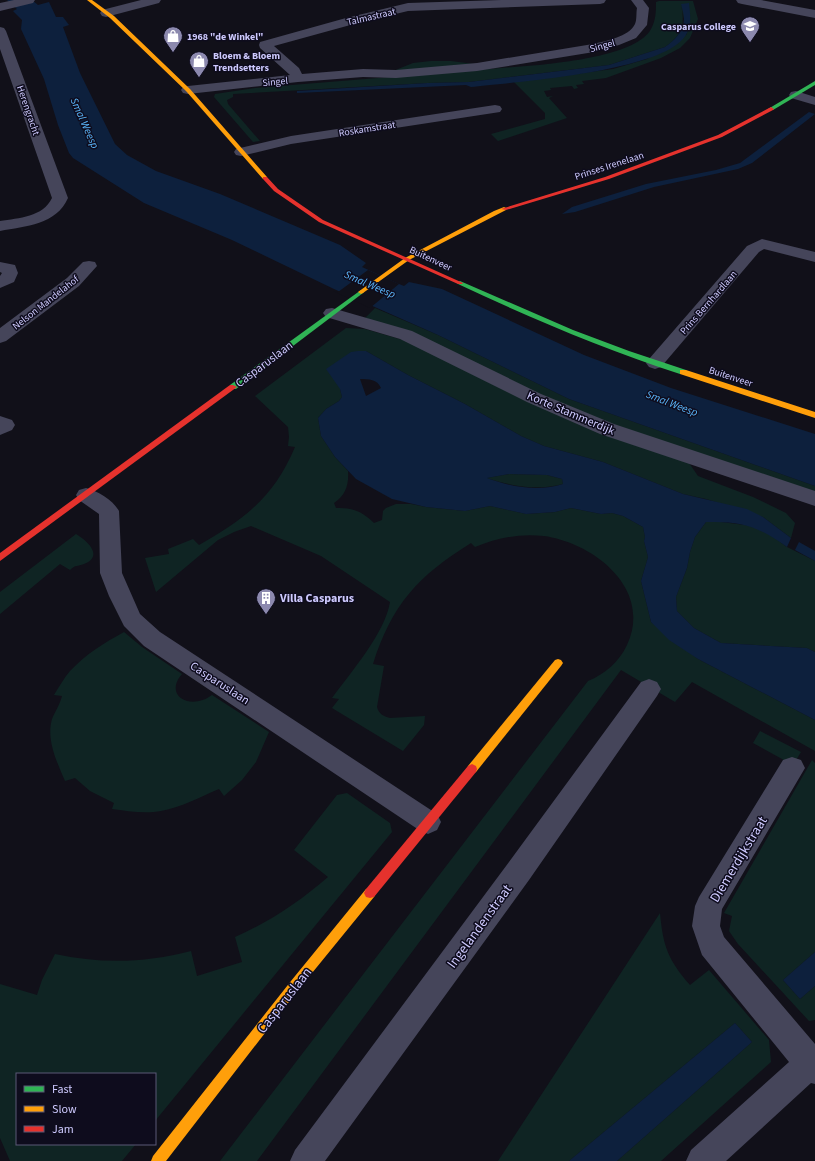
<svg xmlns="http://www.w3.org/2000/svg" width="815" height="1161" viewBox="0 0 815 1161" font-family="'Source Sans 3',sans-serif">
	<rect width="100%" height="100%" fill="#111019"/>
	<!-- green -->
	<g fill="#0f2423">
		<path d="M 659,1 L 693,1 L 698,19 L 690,38 L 680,48 L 661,58 L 606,78 L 582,81 L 584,84 L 576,85 L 578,88 L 574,89 L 572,86 L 550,88 L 551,90 L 544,91 L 547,97 L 553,96 L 549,98 L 567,118 L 498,141 L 491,134 L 545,119 L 545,113 L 514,82 L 613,69 L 647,59 L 687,34 L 681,4 C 685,24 683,35 665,47 L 609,65 L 469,82 L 428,83 L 233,94 L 233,97 L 227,100 L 228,104 L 260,141 L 253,142 L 214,97 L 215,94 L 255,88 L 539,65 C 565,62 637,55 651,29 C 656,20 656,11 656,2 Z"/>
		<path d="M 431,61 L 451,61 L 474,64 L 393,71 L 413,63 Z"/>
		<path d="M 375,308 L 438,335 L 569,399 L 815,486 L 815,494 L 572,410 L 421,337 L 365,318 Z"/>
		<path d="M 346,328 L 365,329 L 410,342 L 687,460 L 698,476 L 753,497 L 786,513 L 795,523 L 791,538 L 763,517 L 706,499 L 683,494 L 603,462 L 544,446 L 521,436 L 465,404 L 408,375 L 366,351 L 340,389 L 342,397 L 339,401 L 326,409 L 318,418 L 321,436 L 335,457 L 348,471 C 349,484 346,495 334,503 L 336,508 C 352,507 363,512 374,523 L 382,520 L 383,511 L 386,508 L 396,504 L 411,504 L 426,507 L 465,511 L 490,506 L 526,514 L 555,512 L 571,508 L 601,514 L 612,513 L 623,516 L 643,527 L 645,537 L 644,541 L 648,557 L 641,581 L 651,622 L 698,659 L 815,720 L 815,751 L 692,682 L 675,702 L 621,670 L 257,1161 L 220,1161 L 588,681 C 605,674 619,662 627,645 C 653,589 594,543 544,536 C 520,533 497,538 475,547 L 471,543 C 418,576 392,604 373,664 L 384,666 L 377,707 C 379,714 383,716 390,718 L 425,716 L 424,725 L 403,751 L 332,708 L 339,699 L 332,698 C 351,672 385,633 390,602 L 321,556 L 251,526 L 234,532 L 218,540 L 156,592 L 145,558 L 169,554 L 168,549 L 193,539 L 199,545 C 245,519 274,497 295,447 L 288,446 L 289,437 L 288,427 L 255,396 Z"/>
		<path d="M 509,474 L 547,475 L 562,479 L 563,484 C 537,491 512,486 486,478 Z"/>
		<path d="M 706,522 L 721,522 L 753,526 L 771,535 L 787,547 L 815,561 L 815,652 L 807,648 L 721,643 L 694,628 L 677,611 L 676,597 L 687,568 L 690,552 L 695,537 Z"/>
		<path d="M 76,534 C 86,540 105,556 84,564 C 77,567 76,564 70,570 L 60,564 L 0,614 L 0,592 Z"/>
		<path d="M 124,632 L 142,647 L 182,674 C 163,696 191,711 212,695 L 269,732 L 256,762 L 242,780 L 224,796 L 219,789 C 200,797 182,807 161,811 C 145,814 127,811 112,809 L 114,803 L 90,791 L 75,778 L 65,781 C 57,762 46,740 52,719 C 55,712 60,704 62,696 L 54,695 C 59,687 64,678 70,671 C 86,654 104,643 124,632 Z"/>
		<path d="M 760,731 L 801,752 L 793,765 L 753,743 Z"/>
		<path d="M 812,760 L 815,763 L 815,952 L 783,980 L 800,999 L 815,986 L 815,1020 L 809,1021 L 738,944 L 729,931 L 732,916 L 724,913 Z"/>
		<path d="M 347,793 L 390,823 L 392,832 L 155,1121 L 155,1074 L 17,1074 L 17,1144 L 136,1144 L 122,1161 L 10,1161 L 0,1138 L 0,984 L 37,995 L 42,980 L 55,954 C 100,964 146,963 191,951 L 197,976 L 242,962 L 235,937 C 271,921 299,902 328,877 L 294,850 L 337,795 Z"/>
		<path d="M 660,913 C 663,946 668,960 690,985 L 709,970 L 769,1040 L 771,1062 L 661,1161 L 617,1161 L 752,1042 L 735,1023 L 569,1161 L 498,1161 Z"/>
	</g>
	<!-- water -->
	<g fill="#0d203d" fill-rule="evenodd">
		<path d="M 7,0 L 32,0 L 38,5 L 49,2 L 56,17 L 63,17 L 69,25 L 63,27 L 80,73 L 115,144 L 127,155 L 156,171 L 220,194 L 340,245 L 366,263 L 362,267 L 399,284 L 404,286 L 409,282 L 442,289 L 584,355 L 671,388 L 815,434 L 815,486 L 569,399 L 438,335 L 334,289 L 232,240 L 144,203 L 73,158 L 69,153 L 58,125 L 44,79 L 21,29 L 22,20 L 13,11 L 17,9 Z"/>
		<path d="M 689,3 C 690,14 692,23 687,33 C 669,72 512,82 471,87 L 466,85 L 297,93 L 297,91 L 428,83 L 469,82 L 527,75 L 609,65 L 665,47 C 674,41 684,31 684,19 C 684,14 682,8 681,4 Z"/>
		<path d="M 809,112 L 815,114 L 752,163 L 738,169 L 654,187 L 575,212 L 562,214 L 572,207 L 646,184 L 716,170 L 740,163 Z"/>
		<path d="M 358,351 L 366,351 L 408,375 L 465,404 L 521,436 L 544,446 L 603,462 L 683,494 L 747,509 L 763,517 L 791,538 L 787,547 C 758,526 741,521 706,522 L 695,537 L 690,552 L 687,568 L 676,597 L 677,611 L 694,628 L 721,643 L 807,648 L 815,652 L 815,720 L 698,659 L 669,640 L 651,622 L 641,581 L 648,557 L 644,541 L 645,537 L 643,527 L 623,516 L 612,513 L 601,514 L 571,508 L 555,512 L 526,514 L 490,506 L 465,511 L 426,507 L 392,499 L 356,479 L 335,457 L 321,436 L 318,418 L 326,409 L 339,401 L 342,397 L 340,389 L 326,369 L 351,352 ZM 360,379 C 369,379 377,379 381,388 L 366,396 ZM 509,474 L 547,475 L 562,479 L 563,484 C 539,492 511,487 487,478 Z"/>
		<path d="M 799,542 L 815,551 L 815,561 L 795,550 Z"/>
		<path d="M 815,952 L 815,986 L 800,999 L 783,980 Z"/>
		<path d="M 735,1023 L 752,1042 L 617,1161 L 569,1161 Z"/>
	</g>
	<!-- pier -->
	<path fill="#111019" d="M 368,270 L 399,284 L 370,308 L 333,291 L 338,292 Z"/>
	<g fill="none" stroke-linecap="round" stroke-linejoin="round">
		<!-- street -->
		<g fill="#45455a" fill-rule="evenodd">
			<path d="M 14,0 L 35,0 L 33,3 L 0,11 L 0,3 Z"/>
			<path d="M 141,0 L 161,0 L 159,3 L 106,17 L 102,16 L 100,13 L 102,10 Z"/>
			<path d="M 501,0 L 606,0 L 604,3 L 600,4 L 408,11 L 354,24 L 274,46 L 299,68 L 302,74 L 363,69 L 396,70 L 477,63 L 593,44 C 605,41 629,37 635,24 C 637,20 636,13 637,8 L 631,0 L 643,0 L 649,8 L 647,25 L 636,38 L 619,45 L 594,52 L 477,71 L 396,78 L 363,77 L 298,82 L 188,94 L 183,93 L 181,90 L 183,87 L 188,86 L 290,75 L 260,48 L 259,45 L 260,42 L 346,18 L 408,3 Z"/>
			<path d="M 736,0 L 761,0 L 815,10 L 815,18 L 742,4 L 738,3 Z"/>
			<path d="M 0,27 L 4,28 L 6,31 L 68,198 C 56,225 26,226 0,231 L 0,221 C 19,218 43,217 52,198 L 0,49 Z"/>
			<path d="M 796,91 L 815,97 L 815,105 L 791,98 L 789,95 L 791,92 Z"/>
			<path d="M 495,105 L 500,106 L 502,109 L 500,112 L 291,144 L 241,156 L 236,155 L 234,152 L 236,149 L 291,136 Z"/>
			<path d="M 762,239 L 815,252 L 815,262 L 764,249 L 759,252 L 661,367 L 655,369 L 649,367 L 646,363 L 649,359 L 747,246 Z"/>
			<path d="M 89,261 L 95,262 L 97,266 L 79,286 L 6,341 L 0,343 L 0,328 L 67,278 L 83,262 Z"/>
			<path d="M 0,262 L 15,265 L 18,273 L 14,282 L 0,288 L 0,276 L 2,273 L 0,272 Z"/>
			<path d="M 332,308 L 412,331 L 541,394 L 614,424 L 815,491 L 815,506 L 600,434 L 527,402 L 400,339 L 326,317 L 323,313 L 326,309 Z"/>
			<path d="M 0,416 L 12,420 L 15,425 L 12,430 L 0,435 Z"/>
			<path d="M 86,488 C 98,491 113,500 119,511 L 122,573 L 140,614 L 160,632 L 437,814 L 441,822 L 437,830 L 428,834 L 419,830 L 144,646 L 124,626 L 109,596 L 100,573 L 99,514 L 79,500 L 76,495 L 79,490 Z"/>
			<path d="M 649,679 L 657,682 L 661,689 L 657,696 L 529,880 L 325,1161 L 290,1161 L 295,1150 L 509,862 L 641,682 Z"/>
			<path d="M 792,757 L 801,760 L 805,768 L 722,909 L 720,926 L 724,937 L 815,1044 L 815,1084 L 811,1083 L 726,1161 L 686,1161 L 691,1150 L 789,1062 L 702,955 L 692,926 L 695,906 L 699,897 L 783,760 Z"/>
		</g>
		<!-- fast -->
		<g fill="#30b455" fill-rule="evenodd">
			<path d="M 815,81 L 815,85 L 773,110 L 768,109 Z"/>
			<path d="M 460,281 L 573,330 L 629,351 L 686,370 L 687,372 L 686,374 L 680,374 C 604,349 530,318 458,284 L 457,283 Z"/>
			<path d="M 361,290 L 364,292 L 363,293 L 236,389 L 230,389 L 230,385 Z"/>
		</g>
		<!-- slow -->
		<g fill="#ff9f0a" fill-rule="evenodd">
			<path d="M 87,0 L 92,0 L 114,16 L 190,89 L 267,177 L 267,179 L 263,179 L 186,91 L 110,18 Z"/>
			<path d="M 504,207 L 506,208 L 506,210 L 409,260 L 363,293 L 361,294 L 358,292 L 405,258 L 494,211 Z"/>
			<path d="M 680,370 L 686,370 L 815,412 L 815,418 L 680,374 Z"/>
			<path d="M 558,659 L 561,660 L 563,663 L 561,666 L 476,772 L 472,774 L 468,772 L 467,769 L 468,766 L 555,660 Z"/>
			<path d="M 370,888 L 374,889 L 376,893 L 374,897 L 299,989 L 166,1161 L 151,1161 L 153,1156 L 291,981 L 366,889 Z"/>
		</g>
		<!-- jam -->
		<g fill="#e5322d" fill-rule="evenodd">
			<path d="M 771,107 L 774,109 L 773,110 L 722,137 L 609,179 L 506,210 L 501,209 L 605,177 L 718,135 Z"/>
			<path d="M 263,177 L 267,177 L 278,189 L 323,220 L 463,283 L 462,284 L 458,284 L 319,222 L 274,191 L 263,179 Z"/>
			<path d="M 230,385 L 233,385 L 237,387 L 0,561 L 0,553 Z"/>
			<path d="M 472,764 L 476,766 L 477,769 L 476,772 L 374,897 L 370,898 L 366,897 L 364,893 L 366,889 L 468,766 Z"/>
		</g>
	</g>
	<!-- icons -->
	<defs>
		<symbol id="school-pin" viewBox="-11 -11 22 30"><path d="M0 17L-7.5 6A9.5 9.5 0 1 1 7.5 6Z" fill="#8c89ae" stroke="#0e0c1d"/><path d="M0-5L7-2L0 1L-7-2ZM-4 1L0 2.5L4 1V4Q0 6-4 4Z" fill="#fff"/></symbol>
		<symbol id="shop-pin" viewBox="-11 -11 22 30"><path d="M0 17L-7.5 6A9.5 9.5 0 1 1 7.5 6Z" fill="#8c89ae" stroke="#0e0c1d"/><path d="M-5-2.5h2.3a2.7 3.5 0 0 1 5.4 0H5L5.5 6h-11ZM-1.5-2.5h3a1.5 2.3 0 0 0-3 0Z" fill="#fff"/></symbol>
		<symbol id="building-pin" viewBox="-11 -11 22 30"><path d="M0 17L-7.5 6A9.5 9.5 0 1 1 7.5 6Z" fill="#8c89ae" stroke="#0e0c1d"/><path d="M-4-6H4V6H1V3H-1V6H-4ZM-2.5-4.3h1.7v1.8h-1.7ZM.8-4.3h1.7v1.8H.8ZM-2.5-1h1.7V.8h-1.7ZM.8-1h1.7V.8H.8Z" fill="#fff"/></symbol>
	</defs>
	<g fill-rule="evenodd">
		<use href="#school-pin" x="739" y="15" width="22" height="30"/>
		<use href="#shop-pin" x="162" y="25" width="22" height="30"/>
		<use href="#shop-pin" x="188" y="50" width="22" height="30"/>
		<use href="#building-pin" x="255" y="587" width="22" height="30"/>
	</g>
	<g text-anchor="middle" stroke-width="3" stroke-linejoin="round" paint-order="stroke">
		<!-- far-street labels -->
		<g font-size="10" fill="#cecafe" stroke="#0e0c1d">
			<text transform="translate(371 16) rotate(-13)" y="4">Talmastraat</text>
			<text transform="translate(602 45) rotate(-15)" y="4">Singel</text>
			<text transform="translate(275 81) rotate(-6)" y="4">Singel</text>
			<text transform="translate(29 110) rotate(71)" y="4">Herengracht</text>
			<text transform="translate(367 128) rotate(-9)" y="4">Roskamstraat</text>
			<text transform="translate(609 165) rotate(-18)" y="4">Prinses Irenelaan</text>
			<text transform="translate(431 258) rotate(25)" y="4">Buitenveer</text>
			<text transform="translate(45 302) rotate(-38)" y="4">Nelson Mandelahof</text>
			<text transform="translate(708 302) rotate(-49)" y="4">Prins Bernhardlaan</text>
			<text transform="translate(731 376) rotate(18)" y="4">Buitenveer</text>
		</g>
		<!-- far-poi labels -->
		<g font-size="10" font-weight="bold" fill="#cecafe" stroke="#0e0c1d" text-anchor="start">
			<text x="736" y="30" text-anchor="end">Casparus College</text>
			<text x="187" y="40">1968 "de Winkel"</text>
			<text x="213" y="59">Bloem &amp; Bloem<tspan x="213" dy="12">Trendsetters</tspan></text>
		</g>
		<!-- far-water labels -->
		<g font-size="11" font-style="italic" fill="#5ab6fb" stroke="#0e0c1d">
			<text transform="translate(85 123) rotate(66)" y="4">Smal Weesp</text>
			<text transform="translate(370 284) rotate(23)" y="4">Smal Weesp</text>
			<text transform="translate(672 403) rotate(21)" y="4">Smal Weesp</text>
		</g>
		<!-- street labels -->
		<g font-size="12" fill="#cecafe" stroke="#0e0c1d">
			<text transform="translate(264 364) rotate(-37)" y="4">Casparuslaan</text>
			<text transform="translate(571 413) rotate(23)" y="4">Korte Stammerdijk</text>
			<text transform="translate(220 683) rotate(33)" y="4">Casparuslaan</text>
		</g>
		<!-- poi labels -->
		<g font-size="12" font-weight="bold" fill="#cecafe" stroke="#0e0c1d" text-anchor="start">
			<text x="280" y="602">Villa Casparus</text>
		</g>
		<!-- near-street labels -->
		<g font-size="14" fill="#cecafe" stroke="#0e0c1d">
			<text transform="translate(738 859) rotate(-59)" y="5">Diemerdijkstraat</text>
			<text transform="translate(479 926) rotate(-54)" y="5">Ingelandenstraat</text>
			<text transform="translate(284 1000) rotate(-52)" y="5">Casparuslaan</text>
		</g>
	</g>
	<!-- legend -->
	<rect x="16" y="1073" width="140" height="72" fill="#0e0c1d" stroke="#5b5877"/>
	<rect x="24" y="1086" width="20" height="6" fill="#30b455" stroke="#5b5877"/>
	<text x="52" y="1093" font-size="12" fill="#cecafe">Fast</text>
	<rect x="24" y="1106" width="20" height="6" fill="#ff9f0a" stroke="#5b5877"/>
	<text x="52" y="1113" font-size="12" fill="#cecafe">Slow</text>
	<rect x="24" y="1126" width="20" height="6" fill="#e5322d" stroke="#5b5877"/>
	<text x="52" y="1133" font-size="12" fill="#cecafe">Jam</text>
</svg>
